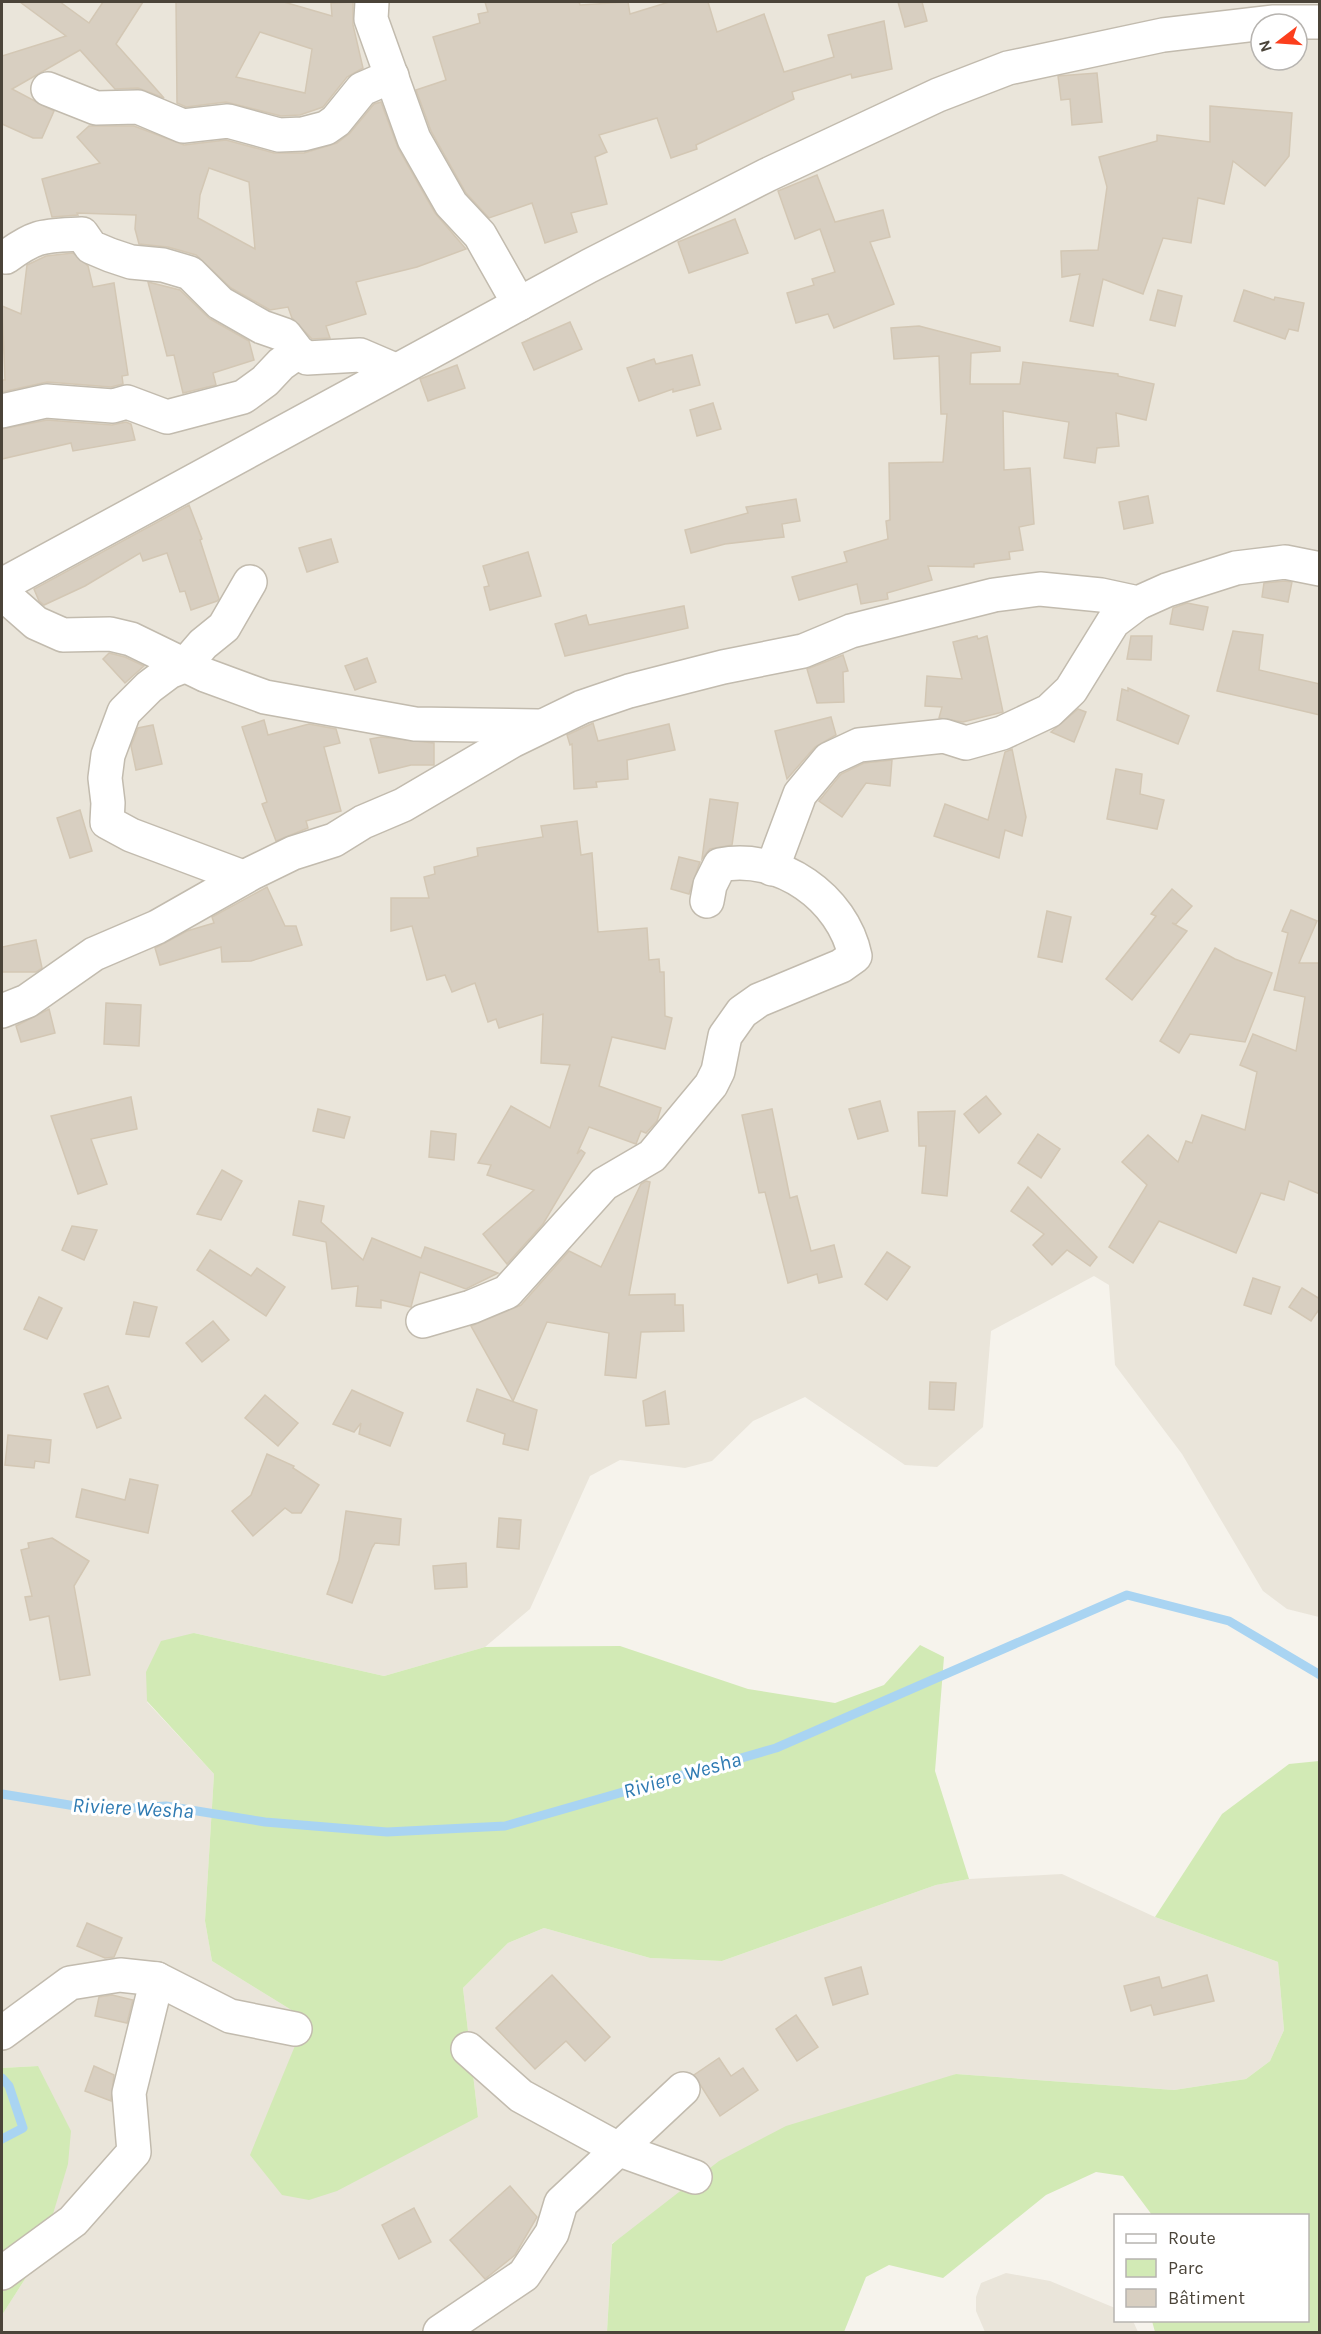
<svg xmlns="http://www.w3.org/2000/svg" width="1321" height="2334" viewBox="0 0 1321 2334" font-family="Karla,sans-serif">
	<rect width="100%" height="100%" fill="#f6f3ec"/>
	<!-- residential -->
	<g fill="#eae5da" fill-rule="evenodd">
		<path d="M 2,2 L 1319,2 L 1319,1617 L 1287,1609 L 1263,1591 L 1182,1454 L 1115,1365 L 1109,1285 L 1094,1276 L 991,1331 L 983,1427 L 937,1467 L 905,1465 L 805,1397 L 753,1421 L 712,1461 L 685,1468 L 620,1460 L 590,1476 L 530,1609 L 485,1647 L 384,1676 L 194,1633 L 147,1702 L 214,1774 L 205,1921 L 212,1961 L 293,2011 L 299,2036 L 478,2117 L 463,1988 L 508,1943 L 544,1928 L 650,1958 L 722,1961 L 936,1885 L 969,1879 L 1062,1874 L 1155,1917 L 1278,1962 L 1284,2030 L 1270,2061 L 1246,2079 L 1174,2090 L 956,2074 L 612,2243 L 607,2332 L 2,2332 L 2,2315 L 41,2254 L 38,2066 L 2,2068 ZM 1261,24 L 1297,24 L 1297,60 L 1261,60 Z"/>
		<path d="M 1006,2273 L 1050,2281 L 1115,2308 L 1116,2320 L 1133,2321 L 1138,2332 L 985,2332 L 976,2311 L 976,2297 L 981,2283 Z"/>
	</g>
	<!-- green -->
	<g fill="#d2eab5">
		<path d="M 194,1633 L 384,1676 L 485,1647 L 620,1646 L 748,1689 L 835,1703 L 884,1685 L 920,1645 L 944,1657 L 935,1771 L 969,1879 L 936,1885 L 722,1961 L 650,1958 L 544,1928 L 508,1943 L 463,1988 L 478,2117 L 337,2191 L 309,2200 L 282,2195 L 250,2155 L 299,2036 L 293,2011 L 212,1961 L 205,1921 L 214,1774 L 147,1701 L 146,1672 L 161,1641 Z"/>
		<path d="M 1319,1761 L 1319,2332 L 1155,2332 L 1152,2321 L 1308,2320 L 1308,2216 L 1152,2215 L 1123,2176 L 1096,2172 L 1046,2195 L 943,2278 L 889,2265 L 866,2277 L 844,2332 L 607,2332 L 612,2244 L 719,2161 L 786,2126 L 956,2074 L 1174,2090 L 1246,2079 L 1270,2061 L 1284,2030 L 1278,1962 L 1155,1917 L 1222,1814 L 1289,1764 Z"/>
		<path d="M 38,2066 L 71,2131 L 68,2164 L 41,2254 L 2,2315 L 2,2068 Z"/>
	</g>
	<g fill="none" stroke-linecap="round" stroke-linejoin="round">
		<!-- stream -->
		<g stroke="#a9d4f2" stroke-width="9">
			<path d="M 2,1794 L 100,1810 L 166,1806 L 265,1822 L 387,1832 L 505,1826 L 776,1748 L 1127,1595 L 1229,1621 L 1320,1675"/>
			<path d="M 2,2078 L 9,2086 L 23,2128 L 2,2139"/>
		</g>
	</g>
	<!-- building -->
	<g fill="#d8cfc1" stroke="#d3c7b4" stroke-width="1.5" fill-rule="evenodd">
		<path d="M 20,2 L 60,2 L 89,23 L 103,2 L 143,2 L 116,44 L 164,98 L 138,88 L 115,89 L 80,50 L 12,89 L 54,111 L 42,138 L 33,138 L 2,124 L 2,56 L 66,36 Z"/>
		<path d="M 176,2 L 284,2 L 332,16 L 331,3 L 353,2 L 353,25 L 363,68 L 347,77 L 323,107 L 300,115 L 281,116 L 226,102 L 186,107 L 177,103 ZM 260,32 L 312,49 L 305,93 L 236,77 Z"/>
		<path d="M 485,2 L 579,2 L 580,5 L 628,2 L 630,14 L 669,2 L 708,2 L 717,32 L 764,14 L 784,72 L 834,57 L 828,35 L 884,21 L 892,69 L 852,78 L 851,74 L 792,92 L 794,99 L 696,145 L 697,149 L 671,158 L 657,118 L 599,135 L 607,152 L 595,157 L 607,204 L 571,213 L 577,232 L 545,243 L 532,203 L 489,218 L 466,193 L 431,131 L 416,90 L 446,80 L 433,37 L 480,23 L 478,14 L 488,12 Z"/>
		<path d="M 898,2 L 922,2 L 927,21 L 905,27 Z"/>
		<path d="M 1097,73 L 1102,122 L 1072,125 L 1070,99 L 1061,100 L 1058,76 Z"/>
		<path d="M 381,102 L 398,148 L 435,213 L 466,249 L 417,267 L 356,282 L 366,314 L 326,326 L 330,338 L 312,339 L 292,318 L 288,307 L 270,310 L 231,288 L 196,255 L 168,247 L 139,244 L 135,229 L 136,215 L 77,213 L 78,215 L 52,217 L 42,179 L 100,163 L 77,137 L 89,126 L 134,126 L 184,145 L 226,140 L 274,153 L 304,153 L 337,143 L 350,133 L 374,104 ZM 209,168 L 249,182 L 255,249 L 198,218 L 200,195 Z"/>
		<path d="M 1210,106 L 1292,113 L 1289,156 L 1265,186 L 1233,161 L 1224,204 L 1198,198 L 1191,243 L 1163,238 L 1143,294 L 1103,279 L 1093,326 L 1070,321 L 1080,274 L 1062,277 L 1061,251 L 1098,250 L 1107,187 L 1099,157 L 1157,141 L 1157,135 L 1210,142 Z"/>
		<path d="M 817,175 L 835,222 L 883,210 L 890,237 L 870,242 L 894,304 L 834,328 L 828,314 L 796,323 L 787,293 L 814,285 L 812,279 L 835,272 L 820,229 L 795,239 L 778,191 Z"/>
		<path d="M 735,219 L 748,253 L 689,273 L 678,242 Z"/>
		<path d="M 73,253 L 88,266 L 93,287 L 114,283 L 128,375 L 122,376 L 123,384 L 111,387 L 47,382 L 2,392 L 2,380 L 5,380 L 2,306 L 21,314 L 27,265 L 46,256 Z"/>
		<path d="M 148,282 L 180,290 L 210,319 L 249,341 L 254,360 L 213,373 L 216,385 L 183,393 L 174,355 L 167,356 Z"/>
		<path d="M 1158,290 L 1182,296 L 1175,326 L 1150,320 Z"/>
		<path d="M 1244,290 L 1274,300 L 1275,297 L 1304,303 L 1298,331 L 1289,329 L 1285,339 L 1234,321 Z"/>
		<path d="M 570,322 L 582,349 L 534,370 L 522,343 Z"/>
		<path d="M 919,326 L 1000,347 L 1000,351 L 971,353 L 970,384 L 1020,384 L 1023,362 L 1118,374 L 1118,376 L 1154,384 L 1146,420 L 1116,413 L 1119,446 L 1097,448 L 1095,463 L 1064,458 L 1069,422 L 1003,411 L 1004,470 L 1030,468 L 1034,524 L 1019,527 L 1023,550 L 1009,552 L 1010,559 L 974,564 L 974,567 L 928,566 L 932,580 L 887,593 L 888,599 L 861,604 L 857,584 L 799,600 L 792,577 L 847,562 L 844,552 L 888,539 L 886,521 L 890,520 L 889,463 L 943,462 L 947,414 L 941,414 L 939,356 L 894,359 L 891,328 Z"/>
		<path d="M 692,355 L 700,385 L 673,392 L 673,389 L 639,401 L 627,368 L 654,359 L 656,364 Z"/>
		<path d="M 457,365 L 465,388 L 428,401 L 420,379 Z"/>
		<path d="M 713,403 L 721,429 L 697,436 L 690,410 Z"/>
		<path d="M 47,420 L 112,425 L 126,422 L 131,424 L 135,440 L 73,451 L 71,443 L 2,459 L 2,429 Z"/>
		<path d="M 1148,496 L 1153,523 L 1124,529 L 1119,502 Z"/>
		<path d="M 796,499 L 800,521 L 782,524 L 784,537 L 725,544 L 691,553 L 685,530 L 748,513 L 746,507 Z"/>
		<path d="M 189,505 L 202,539 L 200,540 L 219,599 L 217,601 L 191,610 L 185,591 L 180,592 L 167,553 L 143,561 L 140,553 L 85,586 L 44,605 L 39,601 L 34,589 Z"/>
		<path d="M 331,539 L 338,562 L 307,572 L 299,548 Z"/>
		<path d="M 528,552 L 541,596 L 490,610 L 484,587 L 489,586 L 483,566 Z"/>
		<path d="M 1284,581 L 1292,582 L 1288,602 L 1262,597 L 1264,583 Z"/>
		<path d="M 1187,603 L 1208,607 L 1203,630 L 1170,624 L 1173,608 Z"/>
		<path d="M 684,606 L 688,628 L 565,656 L 555,624 L 586,615 L 589,625 Z"/>
		<path d="M 1233,631 L 1263,635 L 1259,670 L 1320,684 L 1320,715 L 1217,691 Z"/>
		<path d="M 977,636 L 978,639 L 987,636 L 1003,712 L 963,722 L 939,718 L 942,707 L 925,706 L 927,676 L 962,679 L 953,642 Z"/>
		<path d="M 1131,636 L 1152,636 L 1151,660 L 1127,659 Z"/>
		<path d="M 109,653 L 125,657 L 144,666 L 125,683 L 103,659 Z"/>
		<path d="M 843,655 L 848,671 L 843,672 L 844,702 L 817,703 L 807,669 Z"/>
		<path d="M 367,658 L 376,682 L 355,690 L 345,666 Z"/>
		<path d="M 1128,688 L 1189,716 L 1178,744 L 1117,720 L 1122,689 L 1128,691 Z"/>
		<path d="M 1078,709 L 1086,712 L 1074,742 L 1051,732 Z"/>
		<path d="M 831,717 L 836,735 L 815,747 L 787,779 L 775,731 Z"/>
		<path d="M 264,720 L 268,735 L 309,724 L 336,729 L 340,743 L 324,747 L 341,811 L 306,821 L 308,828 L 276,841 L 262,804 L 267,802 L 242,727 Z"/>
		<path d="M 593,723 L 598,741 L 669,724 L 675,750 L 627,760 L 628,779 L 596,782 L 597,787 L 574,789 L 572,744 L 570,745 L 567,735 Z"/>
		<path d="M 153,725 L 162,764 L 136,770 L 131,746 L 138,728 Z"/>
		<path d="M 381,737 L 434,743 L 434,765 L 411,765 L 379,773 L 370,739 Z"/>
		<path d="M 1012,749 L 1026,817 L 1022,836 L 1005,830 L 999,858 L 934,836 L 945,804 L 988,820 L 1005,752 Z"/>
		<path d="M 892,760 L 890,786 L 866,783 L 842,817 L 819,801 L 841,774 L 864,763 Z"/>
		<path d="M 1116,769 L 1142,774 L 1140,794 L 1164,800 L 1157,829 L 1107,819 Z"/>
		<path d="M 710,799 L 738,803 L 732,845 L 710,849 L 702,859 Z"/>
		<path d="M 80,810 L 92,851 L 70,858 L 57,818 Z"/>
		<path d="M 577,821 L 581,855 L 592,853 L 598,932 L 647,928 L 649,960 L 659,959 L 660,972 L 664,972 L 665,1016 L 672,1018 L 665,1049 L 612,1037 L 599,1086 L 661,1108 L 657,1121 L 646,1133 L 641,1131 L 636,1144 L 589,1127 L 577,1154 L 581,1150 L 585,1153 L 543,1224 L 507,1264 L 483,1234 L 534,1190 L 487,1175 L 491,1165 L 478,1163 L 511,1106 L 550,1128 L 570,1065 L 541,1063 L 543,1014 L 499,1028 L 496,1019 L 488,1022 L 475,983 L 452,992 L 445,975 L 427,980 L 412,926 L 391,931 L 391,898 L 429,898 L 424,877 L 435,874 L 434,867 L 478,856 L 477,848 L 543,837 L 541,826 Z"/>
		<path d="M 679,857 L 700,862 L 689,894 L 671,889 Z"/>
		<path d="M 267,887 L 285,926 L 296,926 L 302,945 L 251,961 L 222,962 L 221,947 L 160,965 L 155,948 L 187,931 L 214,923 L 212,917 Z"/>
		<path d="M 1172,889 L 1192,906 L 1176,924 L 1172,923 L 1187,931 L 1132,1000 L 1106,979 L 1156,916 L 1151,914 Z"/>
		<path d="M 1291,910 L 1317,921 L 1299,963 L 1320,963 L 1320,1194 L 1289,1181 L 1284,1200 L 1261,1193 L 1236,1253 L 1159,1221 L 1133,1263 L 1109,1247 L 1147,1185 L 1122,1162 L 1148,1135 L 1178,1162 L 1186,1141 L 1192,1143 L 1202,1115 L 1245,1130 L 1257,1072 L 1240,1065 L 1253,1034 L 1296,1051 L 1305,997 L 1274,990 L 1288,933 L 1282,931 Z"/>
		<path d="M 1047,911 L 1071,917 L 1062,962 L 1038,957 Z"/>
		<path d="M 36,940 L 42,968 L 36,972 L 2,972 L 2,947 Z"/>
		<path d="M 1215,948 L 1235,959 L 1272,973 L 1245,1042 L 1190,1034 L 1179,1053 L 1160,1041 Z"/>
		<path d="M 106,1003 L 141,1005 L 139,1046 L 104,1044 Z"/>
		<path d="M 49,1009 L 55,1033 L 21,1042 L 16,1026 Z"/>
		<path d="M 986,1096 L 1001,1114 L 979,1133 L 964,1114 Z"/>
		<path d="M 131,1097 L 137,1129 L 91,1139 L 107,1184 L 78,1194 L 51,1116 Z"/>
		<path d="M 880,1101 L 888,1131 L 858,1139 L 849,1109 Z"/>
		<path d="M 318,1109 L 350,1117 L 344,1138 L 313,1131 Z"/>
		<path d="M 772,1109 L 790,1198 L 797,1196 L 811,1251 L 834,1245 L 842,1277 L 819,1283 L 817,1274 L 788,1283 L 765,1192 L 759,1193 L 742,1115 Z"/>
		<path d="M 955,1111 L 947,1196 L 922,1193 L 926,1146 L 919,1146 L 918,1112 Z"/>
		<path d="M 431,1131 L 456,1134 L 454,1160 L 429,1157 Z"/>
		<path d="M 1038,1134 L 1060,1149 L 1041,1178 L 1018,1163 Z"/>
		<path d="M 222,1170 L 242,1181 L 221,1220 L 197,1214 Z"/>
		<path d="M 646,1181 L 650,1182 L 629,1295 L 675,1294 L 675,1305 L 683,1305 L 684,1331 L 641,1332 L 636,1378 L 605,1375 L 609,1333 L 547,1322 L 513,1401 L 471,1326 L 521,1305 L 569,1251 L 601,1267 L 641,1184 Z"/>
		<path d="M 1028,1187 L 1097,1257 L 1090,1266 L 1067,1250 L 1052,1265 L 1033,1245 L 1044,1234 L 1011,1211 Z"/>
		<path d="M 299,1201 L 324,1206 L 321,1222 L 363,1260 L 372,1238 L 421,1258 L 425,1247 L 498,1273 L 466,1289 L 420,1272 L 411,1307 L 381,1300 L 381,1308 L 356,1306 L 358,1286 L 332,1289 L 326,1242 L 293,1235 Z"/>
		<path d="M 72,1226 L 97,1230 L 84,1260 L 62,1250 Z"/>
		<path d="M 210,1250 L 251,1276 L 257,1268 L 285,1287 L 266,1316 L 197,1270 Z"/>
		<path d="M 887,1252 L 910,1267 L 887,1300 L 865,1284 Z"/>
		<path d="M 1253,1278 L 1280,1287 L 1271,1314 L 1244,1305 Z"/>
		<path d="M 1302,1288 L 1320,1299 L 1320,1308 L 1311,1321 L 1289,1307 Z"/>
		<path d="M 39,1297 L 62,1308 L 47,1339 L 24,1329 Z"/>
		<path d="M 134,1302 L 157,1307 L 149,1337 L 126,1334 Z"/>
		<path d="M 213,1321 L 229,1340 L 202,1362 L 186,1343 Z"/>
		<path d="M 930,1382 L 956,1383 L 954,1410 L 929,1409 Z"/>
		<path d="M 108,1386 L 121,1418 L 97,1428 L 84,1394 Z"/>
		<path d="M 477,1389 L 537,1410 L 528,1450 L 503,1444 L 505,1434 L 467,1421 Z"/>
		<path d="M 352,1390 L 403,1413 L 390,1446 L 359,1434 L 361,1423 L 354,1432 L 333,1424 Z"/>
		<path d="M 665,1391 L 669,1424 L 646,1426 L 643,1401 Z"/>
		<path d="M 265,1395 L 298,1423 L 278,1446 L 245,1418 Z"/>
		<path d="M 8,1435 L 51,1440 L 49,1463 L 35,1461 L 34,1468 L 5,1465 Z"/>
		<path d="M 267,1454 L 294,1466 L 293,1468 L 319,1485 L 301,1513 L 292,1513 L 285,1508 L 253,1536 L 232,1511 L 251,1495 Z"/>
		<path d="M 130,1479 L 158,1485 L 148,1533 L 76,1517 L 82,1489 L 125,1500 Z"/>
		<path d="M 346,1511 L 401,1519 L 399,1545 L 375,1543 L 372,1548 L 352,1603 L 327,1594 L 339,1560 Z"/>
		<path d="M 499,1518 L 521,1520 L 519,1549 L 497,1547 Z"/>
		<path d="M 52,1538 L 89,1561 L 74,1586 L 90,1675 L 60,1680 L 49,1616 L 30,1620 L 25,1597 L 32,1596 L 21,1550 L 29,1548 L 28,1543 Z"/>
		<path d="M 466,1563 L 467,1587 L 435,1589 L 433,1566 Z"/>
		<path d="M 87,1923 L 122,1938 L 114,1957 L 105,1958 L 77,1946 Z"/>
		<path d="M 861,1967 L 868,1994 L 833,2005 L 825,1978 Z"/>
		<path d="M 552,1975 L 610,2037 L 585,2061 L 566,2041 L 535,2069 L 496,2028 Z"/>
		<path d="M 1207,1975 L 1214,2001 L 1154,2015 L 1151,2005 L 1131,2011 L 1124,1986 L 1159,1977 L 1162,1988 Z"/>
		<path d="M 112,1995 L 133,2000 L 127,2023 L 95,2016 L 99,1997 Z"/>
		<path d="M 796,2015 L 818,2047 L 797,2061 L 776,2029 Z"/>
		<path d="M 719,2058 L 731,2076 L 743,2068 L 758,2090 L 720,2116 L 694,2075 Z"/>
		<path d="M 94,2066 L 114,2075 L 111,2101 L 85,2091 Z"/>
		<path d="M 510,2186 L 537,2217 L 515,2255 L 485,2279 L 450,2240 Z"/>
		<path d="M 414,2208 L 431,2242 L 399,2259 L 382,2225 Z"/>
	</g>
	<g fill="none" stroke-linecap="round" stroke-linejoin="round">
		<defs>
			<g id="minor">
				<path d="M 372,2 L 371,19 L 414,139 L 451,204 L 480,235 L 519,304"/>
				<path d="M 48,89 L 96,108 L 138,107 L 183,126 L 228,121 L 279,135 L 303,134 L 326,128 L 336,121 L 362,89 L 392,76"/>
				<path d="M 2,256 L 6,257 C 37,234 44,236 82,234 L 91,247 L 110,255 L 131,262 L 163,265 L 190,273 L 220,303 L 262,327 L 285,335 L 298,352 L 307,358 L 360,355 L 395,370"/>
				<path d="M 2,411 L 46,401 L 113,406 L 127,402 L 167,417 L 243,397 L 265,381 L 281,364 L 298,352"/>
				<path d="M 2,585 L 589,266 L 767,175 L 938,95 L 1008,68 L 1163,35 L 1274,22 L 1320,22"/>
				<path d="M 2,593 L 36,623 L 63,635 L 110,634 L 131,639 L 205,675 L 265,697 L 415,724 L 537,726"/>
				<path d="M 772,869 L 800,794 L 829,759 L 859,745 L 944,736 L 966,743 L 1002,733 L 1049,711 L 1071,690 L 1113,622 L 1138,603"/>
				<path d="M 243,877 L 131,835 L 107,822 L 108,803 L 105,778 L 108,755 L 124,712 L 149,687 L 169,672 L 184,666 L 203,644 L 224,627 L 250,582"/>
				<path d="M 2,1011 L 27,1001 L 94,954 L 157,927 L 252,873 L 293,853 L 334,840 L 363,822 L 403,805 L 512,741 L 582,707 L 629,691 L 723,667 L 803,651 L 851,631 L 994,595 L 1040,589 L 1101,595 L 1138,603 L 1167,590 L 1236,568 L 1285,562 L 1320,569"/>
				<path d="M 423,1321 L 471,1307 L 507,1292 L 604,1184 L 652,1156 L 711,1085 L 718,1071 L 725,1036 L 742,1012 L 759,1000 L 841,966 L 855,956 C 843,898 780,853 720,865 L 710,885 L 707,901"/>
				<path d="M 2,2033 L 70,1983 L 120,1975 L 157,1979 L 230,2016 L 295,2029"/>
				<path d="M 468,2049 L 521,2096 L 620,2150 L 695,2177"/>
				<path d="M 2,2273 L 73,2221 L 134,2152 L 129,2093 L 157,1979"/>
				<path d="M 440,2332 L 524,2275 L 552,2233 L 561,2203 L 683,2089"/>
			</g>
		</defs>
		<!-- minor casing -->
		<use href="#minor" stroke="#c2bbae" stroke-width="36"/>
		<!-- minor -->
		<use href="#minor" stroke="#fff" stroke-width="33"/>
	</g>
	<g text-anchor="middle" stroke-width="6" stroke-linejoin="round" paint-order="stroke">
		<!-- water labels -->
		<g font-size="21" font-style="italic" fill="#2e7ab2" stroke="#fff">
			<text transform="translate(682 1775) rotate(-16)" y="7">Riviere Wesha</text>
			<text transform="translate(133 1808) rotate(3)" y="7">Riviere Wesha</text>
		</g>
	</g>
	<!-- border -->
	<rect width="1321" height="2334" fill="none" stroke="#4b4439" stroke-width="6"/>
	<!-- legend -->
	<rect x="1114" y="2214" width="195" height="108" fill="#ffffff" stroke="#b7b4b0" stroke-width="1.5"/>
	<rect x="1126" y="2234" width="30" height="9" fill="#ffffff" stroke="#b7b4b0" stroke-width="1.5"/>
	<text x="1168" y="2244" font-size="18" fill="#4b4439">Route</text>
	<rect x="1126" y="2259" width="30" height="18" fill="#d2eab5" stroke="#b7b4b0" stroke-width="1.5"/>
	<text x="1168" y="2274" font-size="18" fill="#4b4439">Parc</text>
	<rect x="1126" y="2289" width="30" height="18" fill="#d8cfc1" stroke="#b7b4b0" stroke-width="1.5"/>
	<text x="1168" y="2304" font-size="18" fill="#4b4439">Bâtiment</text>
	<!-- north arrow -->
	<g transform="translate(1279 42) rotate(253)"><circle r="28" fill="#ffffff" stroke="#b7b4b0" stroke-width="1.5"/>
	<path d="M0-4.5L10 22L0 15L-10 22Z" fill="#fc3f1d"/>
	<text y="-9" font-size="16" font-weight="bold" text-anchor="middle" fill="#4b4439">N</text>
	</g>
</svg>
